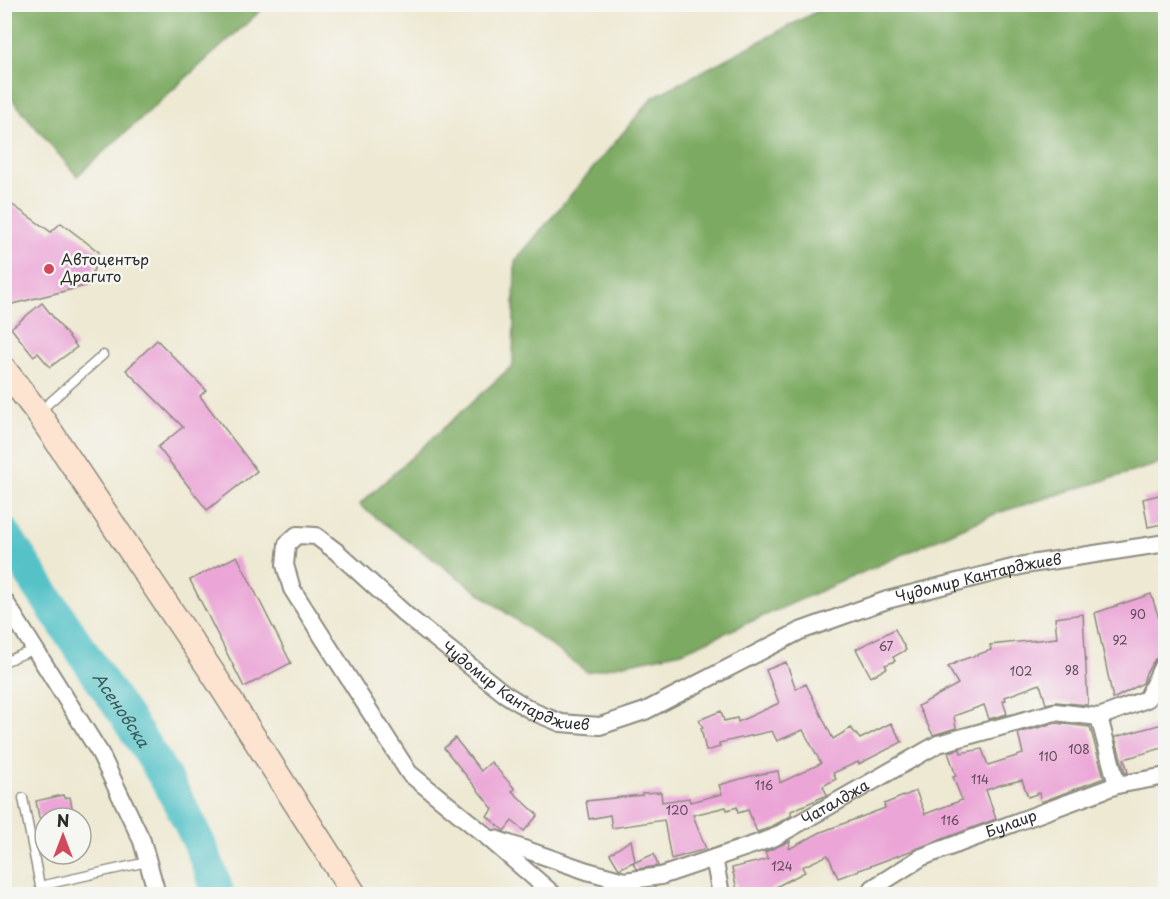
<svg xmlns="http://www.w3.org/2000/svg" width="1170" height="899" viewBox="0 0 1170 899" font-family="'Playpen Sans',sans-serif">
	<rect width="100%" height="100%" fill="#f6f6f2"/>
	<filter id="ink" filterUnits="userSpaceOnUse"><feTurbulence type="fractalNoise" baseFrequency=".0167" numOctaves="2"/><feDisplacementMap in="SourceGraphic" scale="12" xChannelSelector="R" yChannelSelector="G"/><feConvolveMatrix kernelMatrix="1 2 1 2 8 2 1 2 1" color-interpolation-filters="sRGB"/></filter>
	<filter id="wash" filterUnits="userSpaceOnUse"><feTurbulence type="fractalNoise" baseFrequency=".008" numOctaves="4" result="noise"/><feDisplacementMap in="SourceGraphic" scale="24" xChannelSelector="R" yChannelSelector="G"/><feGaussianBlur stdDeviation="1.35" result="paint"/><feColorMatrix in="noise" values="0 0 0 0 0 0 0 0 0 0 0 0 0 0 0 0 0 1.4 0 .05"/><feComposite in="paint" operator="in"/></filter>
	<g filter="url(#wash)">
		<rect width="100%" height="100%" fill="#eee9d3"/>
		<!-- forest -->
		<g fill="#7daa62" stroke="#546a46" stroke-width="1.5">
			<path d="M 4,5 L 5,4 L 267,5 L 77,176 L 5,91 Z"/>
			<path d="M 829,5 L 1165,5 L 1165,462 L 997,513 L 682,652 L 587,672 L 359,505 L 513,365 L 515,261 L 653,97 Z"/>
		</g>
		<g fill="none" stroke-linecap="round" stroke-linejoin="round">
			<!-- river -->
			<path stroke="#54c2c8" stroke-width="33" id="s1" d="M 4,533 C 37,584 71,635 105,686 C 150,751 195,818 218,894"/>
		</g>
		<g id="blocks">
			<!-- building -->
			<g fill="#eba6d7">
				<path d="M 4,199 L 51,232 L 61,223 L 99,252 L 89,285 L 4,306 Z"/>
				<path d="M 42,303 L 77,347 L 50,367 L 38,353 L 33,356 L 11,328 Z"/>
				<path d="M 157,340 L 206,390 L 200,396 L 257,471 L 207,510 L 158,447 L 183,427 L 126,370 Z"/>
				<path d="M 1166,493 L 1166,515 L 1160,516 L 1162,524 L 1148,527 L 1143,499 Z"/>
				<path d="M 237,556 L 291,663 L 244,687 L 190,580 Z"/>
				<path d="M 1151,594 L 1166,640 L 1166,656 L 1155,659 L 1146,673 L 1143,683 L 1113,699 L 1095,613 Z"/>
				<path d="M 1083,614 L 1088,705 L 1056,702 L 1046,704 L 1040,684 L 1005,697 L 1006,700 L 1003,701 L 1007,714 L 989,719 L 984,705 L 954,716 L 956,728 L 933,735 L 918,706 L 958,684 L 948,667 L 959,661 L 991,650 L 990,645 L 1057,638 L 1055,618 Z"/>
				<path d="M 895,629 L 906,650 L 893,657 L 895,661 L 885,665 L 887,668 L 871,677 L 856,649 Z"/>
				<path d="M 786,662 L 796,689 L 806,684 L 833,739 L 851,728 L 860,739 L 891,723 L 902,742 L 859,764 L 858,762 L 833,773 L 836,779 L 823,786 L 827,795 L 791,811 L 791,816 L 769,828 L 757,832 L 748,810 L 738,813 L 737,807 L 727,810 L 726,807 L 693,815 L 706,849 L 671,859 L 664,820 L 612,828 L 610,815 L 589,819 L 586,801 L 642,795 L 642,793 L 661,792 L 662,802 L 689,798 L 690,802 L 722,794 L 719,785 L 751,776 L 778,771 L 780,783 L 820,764 L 821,763 L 803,730 L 777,741 L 772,731 L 719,743 L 720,747 L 706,751 L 701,728 L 703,728 L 699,720 L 721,711 L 724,721 L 737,718 L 738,722 L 779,703 L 766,670 Z"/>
				<path d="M 1056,723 L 1090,727 L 1104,778 L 1041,802 L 1039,793 L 1028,797 L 1022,780 L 1000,785 L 986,790 L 996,819 L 838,878 L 828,855 L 802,867 L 805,872 L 770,890 L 771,894 L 738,894 L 732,868 L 768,859 L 765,852 L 790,841 L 789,849 L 821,832 L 885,808 L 884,804 L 916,791 L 925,814 L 962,800 L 953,777 L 956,776 L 948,752 L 960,749 L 961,753 L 982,749 L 988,765 L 1023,754 L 1018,733 Z"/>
				<path d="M 1166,723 L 1166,747 L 1124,759 L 1128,772 L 1125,773 L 1115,737 Z"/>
				<path d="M 455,738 L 481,771 L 491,762 L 515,789 L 512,791 L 538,815 L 524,831 L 512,821 L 504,831 L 487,816 L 493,809 L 444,748 Z"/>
				<path d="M 63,795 L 64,798 L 70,797 L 74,818 L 39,818 L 36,801 Z"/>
				<path d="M 631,840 L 635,861 L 619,869 L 610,854 Z"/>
				<path d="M 654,854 L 658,866 L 636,869 L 633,863 Z"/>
			</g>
		</g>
	</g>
	<g filter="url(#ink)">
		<use href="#blocks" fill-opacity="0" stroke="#8c8a7f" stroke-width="1.5"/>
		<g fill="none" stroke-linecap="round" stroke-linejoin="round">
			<defs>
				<g id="service">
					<path d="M 40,411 L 103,355"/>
					<path d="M 4,662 L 35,649"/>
					<path d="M 23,798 L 40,886 L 147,862"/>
				</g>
				<g id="minor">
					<path d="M 4,600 L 100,753 L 142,841 L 157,894"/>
					<path d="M 1099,717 L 1117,785"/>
					<path id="s2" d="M 495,839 L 587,871 L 624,881 L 661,876 L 773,838 L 938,744 L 1055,712 L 1099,717 L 1147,699 L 1162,667 L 1166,666"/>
					<path d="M 714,858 L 721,894"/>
					<path id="s3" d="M 553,894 L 485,835 L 409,773 L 292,589 L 285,565 L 287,544 L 297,535 L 316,536 L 337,552 L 406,615 L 505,694 L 534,712 L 561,723 L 600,726 L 645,711 L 800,631 L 887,600 L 1024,565 L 1166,543"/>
					<path id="s4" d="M 870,894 L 873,888 L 922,857 L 1117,785 L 1166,776"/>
				</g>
				<path id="secondary" d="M 4,369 L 38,413 L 212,672 L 354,894"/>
			</defs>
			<!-- service casing -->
			<use href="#service" stroke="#8c8a7f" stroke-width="11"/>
			<!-- minor casing -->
			<use href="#minor" stroke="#8c8a7f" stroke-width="20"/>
			<!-- secondary casing -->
			<use href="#secondary" stroke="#8c8a7f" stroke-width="27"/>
			<!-- service -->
			<use href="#service" stroke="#fff" stroke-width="8"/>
			<!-- minor -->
			<use href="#minor" stroke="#fff" stroke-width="16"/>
			<!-- secondary -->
			<use href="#secondary" stroke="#fde4d1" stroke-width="24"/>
		</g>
	</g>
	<!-- markers -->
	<circle fill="#d1495b" stroke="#f6f6f2" stroke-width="2" cx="49" cy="269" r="6"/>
	<g text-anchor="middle" stroke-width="5" stroke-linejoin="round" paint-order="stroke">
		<!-- number labels -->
		<g font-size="12" fill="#5b4a56">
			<text x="1138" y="619">90</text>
			<text x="1120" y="645">92</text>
			<text x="886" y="651">67</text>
			<text x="1072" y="675">98</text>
			<text x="1021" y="676">102</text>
			<text x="1079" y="754">108</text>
			<text x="1048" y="761">110</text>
			<text x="980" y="784">114</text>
			<text x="764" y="790">116</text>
			<text x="677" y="815">120</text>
			<text x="950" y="825">116</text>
			<text x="782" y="871">124</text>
		</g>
		<!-- poi labels -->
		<g font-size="15" fill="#2b2b2b" stroke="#f6f6f2" text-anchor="start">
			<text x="61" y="265">Автоцентър<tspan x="61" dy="17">Драгито</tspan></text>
		</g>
		<!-- street labels -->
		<g font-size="15" fill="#2b2b2b" stroke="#f6f6f2">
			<text dy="5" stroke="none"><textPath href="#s3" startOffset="1242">Чудомир Кантарджиев</textPath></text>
			<text dy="5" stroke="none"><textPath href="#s3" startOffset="738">Чудомир Кантарджиев</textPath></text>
			<text dy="5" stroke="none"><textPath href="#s2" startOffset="363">Чаталджа</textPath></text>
			<text dy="5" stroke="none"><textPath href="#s4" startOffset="160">Булаир</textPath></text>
		</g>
		<!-- water labels -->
		<g font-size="16" font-style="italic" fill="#37585a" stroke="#f6f6f2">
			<text dy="6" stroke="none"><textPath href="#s1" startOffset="212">Асеновска</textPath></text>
		</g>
	</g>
	<!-- margin -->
	<rect width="1170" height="899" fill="none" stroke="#f6f6f2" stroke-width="24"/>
	<!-- north arrow -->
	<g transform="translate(63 836)"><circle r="28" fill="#f6f6f2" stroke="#a5a5a2" stroke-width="1.5"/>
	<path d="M0-4.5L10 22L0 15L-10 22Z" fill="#d1495b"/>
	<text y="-9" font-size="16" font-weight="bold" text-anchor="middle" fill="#2b2b2b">N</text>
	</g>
</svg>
